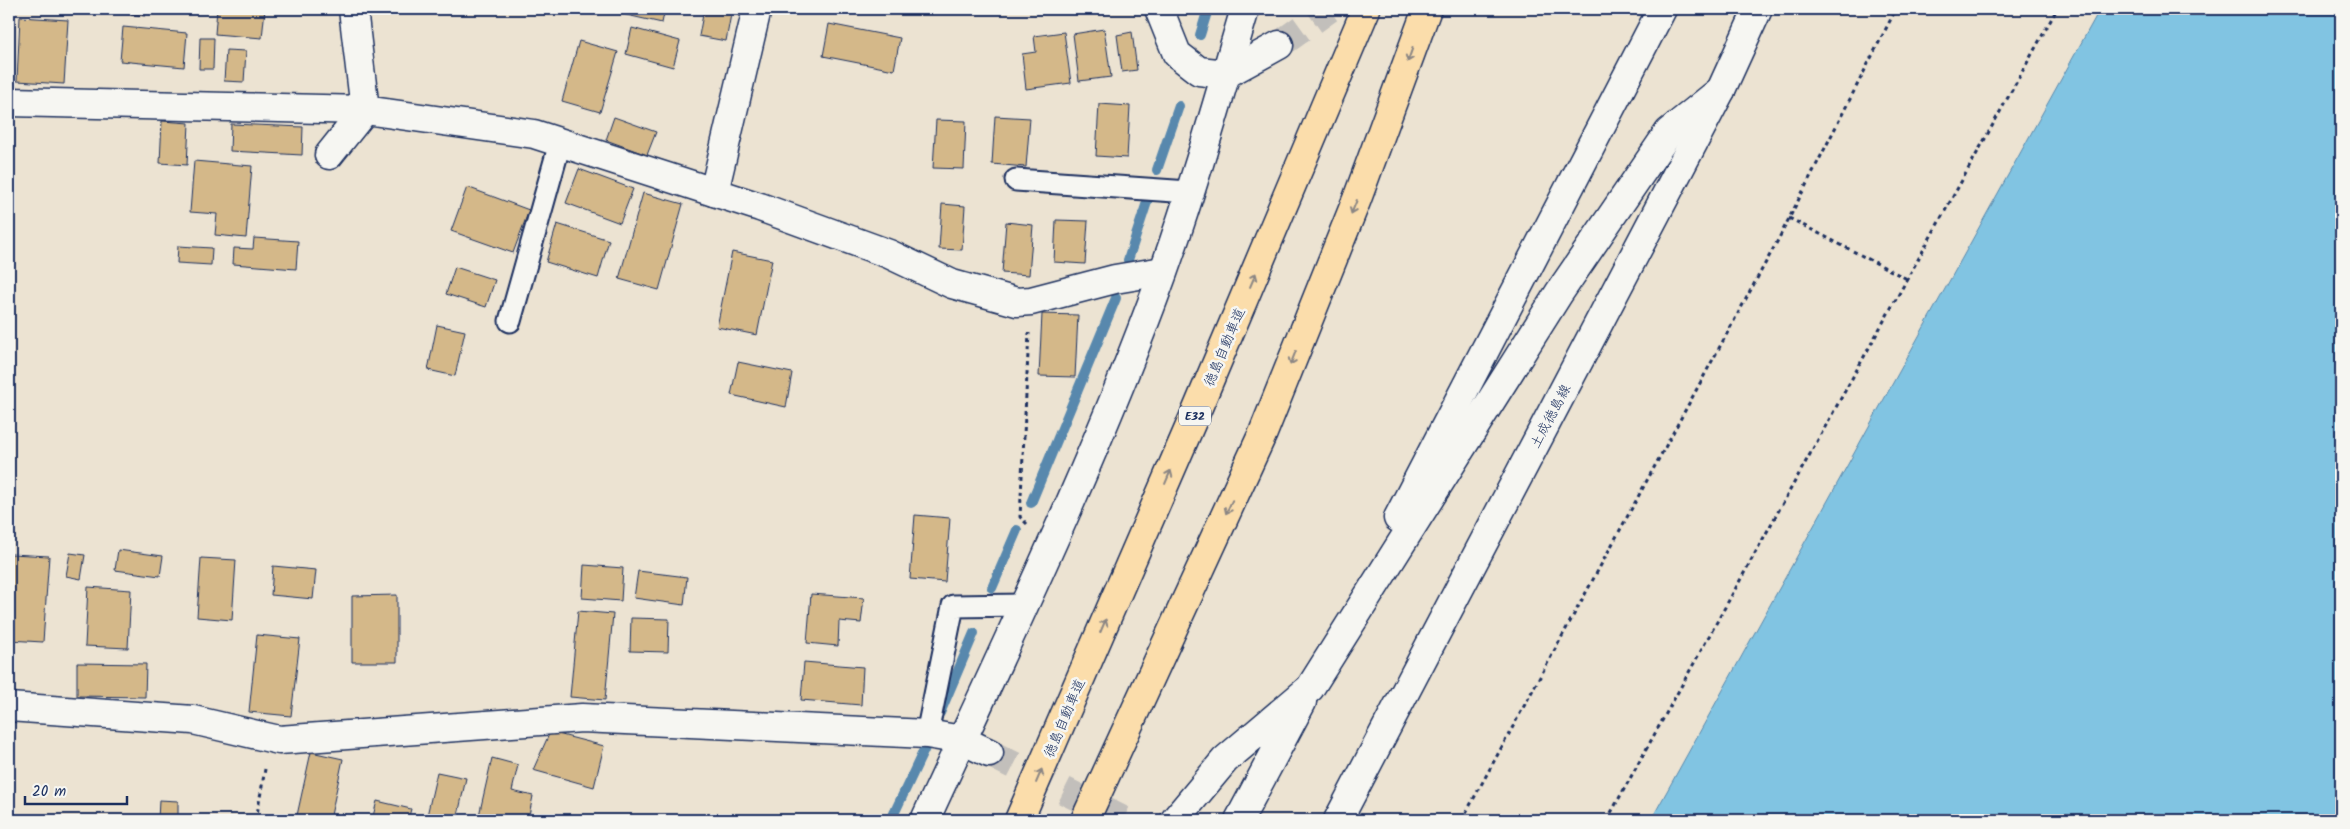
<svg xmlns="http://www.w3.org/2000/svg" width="2350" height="829" viewBox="0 0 2350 829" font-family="Kalam,'Klee One',sans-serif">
	<rect width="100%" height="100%" fill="#ece3d2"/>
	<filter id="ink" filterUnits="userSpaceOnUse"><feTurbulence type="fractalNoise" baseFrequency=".02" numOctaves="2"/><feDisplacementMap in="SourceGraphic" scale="10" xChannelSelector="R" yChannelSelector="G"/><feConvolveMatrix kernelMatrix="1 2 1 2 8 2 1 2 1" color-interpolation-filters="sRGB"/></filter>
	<g filter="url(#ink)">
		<!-- water -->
		<path fill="#81c4e2" stroke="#5888ad" d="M 2100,9 L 2341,9 L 2341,820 L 1651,820 Z"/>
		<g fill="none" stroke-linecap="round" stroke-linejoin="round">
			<!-- stream -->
			<g stroke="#5888ad" stroke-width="10">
				<path d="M 1200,35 L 1208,9"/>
				<path d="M 1157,170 L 1179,106"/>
				<path d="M 1128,260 L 1149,196"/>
				<path d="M 1031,503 L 1116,298"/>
				<path d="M 992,588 L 1017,530"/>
				<path d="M 940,713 L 974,633"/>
				<path d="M 891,820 L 925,748"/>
			</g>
		</g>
		<!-- building -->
		<g fill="#d4b889" stroke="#1b2f5e">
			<path d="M 114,9 L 146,9 L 145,16 L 113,12 Z"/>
			<path d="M 217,9 L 265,9 L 262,38 L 215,34 Z"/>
			<path d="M 609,9 L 665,9 L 662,23 L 609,11 Z"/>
			<path d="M 704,9 L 732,9 L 726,41 L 699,36 Z"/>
			<path d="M 20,17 L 68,20 L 64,84 L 17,81 Z"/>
			<path d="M 829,24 L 900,38 L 894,70 L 823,56 Z"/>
			<path d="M 123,27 L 187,33 L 184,67 L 120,61 Z"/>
			<path d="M 632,28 L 680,41 L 673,67 L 626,54 Z"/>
			<path d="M 1104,29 L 1111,77 L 1079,81 L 1073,34 Z"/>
			<path d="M 1064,32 L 1071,83 L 1026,89 L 1022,54 L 1036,52 L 1034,36 Z"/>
			<path d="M 1132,32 L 1137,70 L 1122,72 L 1117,35 Z"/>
			<path d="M 200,38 L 214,38 L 213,69 L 199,69 Z"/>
			<path d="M 579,41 L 618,52 L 600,112 L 562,101 Z"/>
			<path d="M 226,50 L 246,51 L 244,82 L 224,81 Z"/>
			<path d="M 1099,104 L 1130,106 L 1127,158 L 1096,156 Z"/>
			<path d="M 995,116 L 1030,118 L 1026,167 L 992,164 Z"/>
			<path d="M 614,117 L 656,132 L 647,155 L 606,140 Z"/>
			<path d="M 936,120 L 966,121 L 964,169 L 933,168 Z"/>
			<path d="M 162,121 L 189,123 L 187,165 L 160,163 Z"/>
			<path d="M 231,124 L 303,127 L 302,155 L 230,151 Z"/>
			<path d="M 194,161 L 252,166 L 246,238 L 215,235 L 217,214 L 190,212 Z"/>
			<path d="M 579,169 L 633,189 L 620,223 L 566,203 Z"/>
			<path d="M 467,187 L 529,210 L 513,253 L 451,231 Z"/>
			<path d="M 643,193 L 683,204 L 659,290 L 619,279 Z"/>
			<path d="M 942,204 L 965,206 L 962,250 L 939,249 Z"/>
			<path d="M 1056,220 L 1088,221 L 1085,264 L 1054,262 Z"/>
			<path d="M 1006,222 L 1033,225 L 1029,275 L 1002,273 Z"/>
			<path d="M 557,224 L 609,240 L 598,278 L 546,262 Z"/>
			<path d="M 254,238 L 298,241 L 296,269 L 233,264 L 234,248 L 253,249 Z"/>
			<path d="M 178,246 L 212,248 L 211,265 L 177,263 Z"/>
			<path d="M 732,252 L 772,260 L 757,335 L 717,327 Z"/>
			<path d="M 455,267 L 495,280 L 486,307 L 446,294 Z"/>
			<path d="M 1042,314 L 1078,315 L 1075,377 L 1039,376 Z"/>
			<path d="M 437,325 L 465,331 L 455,376 L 428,370 Z"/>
			<path d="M 738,362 L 792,373 L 786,407 L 731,395 Z"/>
			<path d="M 915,515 L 950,518 L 945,582 L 910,579 Z"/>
			<path d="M 118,550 L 163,556 L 160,576 L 115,570 Z"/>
			<path d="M 70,553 L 85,555 L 81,579 L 66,576 Z"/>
			<path d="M 11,554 L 49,556 L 43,642 L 9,640 Z"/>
			<path d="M 201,558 L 236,560 L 232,620 L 197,617 Z"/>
			<path d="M 584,565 L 623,568 L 621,601 L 582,598 Z"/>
			<path d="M 273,566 L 316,570 L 313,599 L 271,595 Z"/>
			<path d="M 638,571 L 687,577 L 684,605 L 634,598 Z"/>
			<path d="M 88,587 L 131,590 L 128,648 L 85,646 Z"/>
			<path d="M 811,594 L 864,598 L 861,623 L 839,621 L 838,646 L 807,643 Z"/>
			<path d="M 397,595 L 397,662 L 352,662 L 352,596 Z"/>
			<path d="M 578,611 L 613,614 L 605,700 L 570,697 Z"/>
			<path d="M 631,618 L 669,619 L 668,652 L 630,651 Z"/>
			<path d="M 257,635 L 300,639 L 291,716 L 249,712 Z"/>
			<path d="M 804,662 L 863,667 L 861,705 L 801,700 Z"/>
			<path d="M 77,663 L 146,664 L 145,697 L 77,696 Z"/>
			<path d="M 550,732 L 604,746 L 594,787 L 533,770 Z"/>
			<path d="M 311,752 L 343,759 L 330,820 L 296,820 Z"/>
			<path d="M 492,758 L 518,765 L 512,791 L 533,796 L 528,820 L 478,820 Z"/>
			<path d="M 437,772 L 466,778 L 457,820 L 426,820 Z"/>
			<path d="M 159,800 L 178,801 L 178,820 L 158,820 Z"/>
			<path d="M 377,801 L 411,809 L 408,820 L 372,820 Z"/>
		</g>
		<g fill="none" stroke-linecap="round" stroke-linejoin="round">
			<!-- minor-tunnel -->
			<path stroke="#c2bfbb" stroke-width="28" stroke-dasharray="28 14" stroke-linecap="butt" d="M 989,753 L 1123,820"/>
			<!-- tertiary-tunnel -->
			<path stroke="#c2bfbb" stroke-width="28" stroke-dasharray="28 14" stroke-linecap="butt" d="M 1279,45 L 1329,9"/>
			<defs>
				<g id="service">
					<path d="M 1016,180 L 1189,192"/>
					<path d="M 510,321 L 560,143"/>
					<path d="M 927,734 L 953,606 L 1024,605"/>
				</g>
				<g id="minor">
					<path d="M 1159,9 L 1177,54 L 1199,71 L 1226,74"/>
					<path d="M 9,102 L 365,110 L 534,134 L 760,207 L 889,254 L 952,284 L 1017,302 L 1031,301 L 1115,279 L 1163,271"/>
					<path d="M 329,155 L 365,110 L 353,9"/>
					<path d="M 714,192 L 757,9"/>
					<path d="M 1398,518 L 1662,9"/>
					<path d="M 9,707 L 193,720 L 279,740 L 582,718 L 927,734 L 962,740 L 989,753"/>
					<path d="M 1175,820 L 1225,760 L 1310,688 L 1559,293 L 1669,132 L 1721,90"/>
					<path d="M 1239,820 L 1302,702"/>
				</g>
				<g id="tertiary">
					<path d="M 1226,74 L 1279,45"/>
					<path d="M 925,820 C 1008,640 1095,460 1163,273 C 1194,186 1219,97 1245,9"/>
				</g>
				<path id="secondary" d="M 1338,820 L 1721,90 L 1758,9"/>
				<g id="motorway">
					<path d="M 1019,820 L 1196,412 L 1366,9"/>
					<path d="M 1085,820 L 1263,433 L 1357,199 L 1427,9"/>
				</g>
			</defs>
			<!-- service casing -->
			<use href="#service" stroke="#1b2f5e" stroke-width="25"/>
			<!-- minor casing -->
			<use href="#minor" stroke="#1b2f5e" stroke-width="31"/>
			<!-- tertiary casing -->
			<use href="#tertiary" stroke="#1b2f5e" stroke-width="31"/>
			<!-- secondary casing -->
			<use href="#secondary" stroke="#1b2f5e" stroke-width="31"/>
			<!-- motorway casing -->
			<use href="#motorway" stroke="#1b2f5e" stroke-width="31"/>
			<!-- path -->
			<g stroke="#1b2f5e" stroke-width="3" stroke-dasharray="4 4" stroke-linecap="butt">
				<path d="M 1789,218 L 1907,279"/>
				<path d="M 1027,524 L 1020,517 L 1029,333"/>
				<path d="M 256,820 L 265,769"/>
				<path d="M 1462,820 L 1778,240 L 1896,9"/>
				<path d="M 1607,820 L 2057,9"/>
			</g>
			<!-- service -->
			<use href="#service" stroke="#f6f6f2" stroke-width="21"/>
			<!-- minor -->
			<use href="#minor" stroke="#f6f6f2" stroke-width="28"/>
			<!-- tertiary -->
			<use href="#tertiary" stroke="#f6f6f2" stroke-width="28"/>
			<!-- secondary -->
			<use href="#secondary" stroke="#f6f6f2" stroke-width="28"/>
			<!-- motorway -->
			<use href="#motorway" stroke="#fbddab" stroke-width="28"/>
		</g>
		<!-- one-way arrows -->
		<defs><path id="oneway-shaft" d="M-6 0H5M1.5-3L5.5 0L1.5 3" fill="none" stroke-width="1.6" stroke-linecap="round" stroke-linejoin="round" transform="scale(1.25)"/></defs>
		<g stroke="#8b8684">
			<use href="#oneway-shaft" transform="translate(1410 55) rotate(110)"/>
			<use href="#oneway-shaft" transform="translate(1354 207) rotate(112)"/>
			<use href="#oneway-shaft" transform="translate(1253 280) rotate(-67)"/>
			<use href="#oneway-shaft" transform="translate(1293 358) rotate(112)"/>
			<use href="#oneway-shaft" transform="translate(1168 477) rotate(-67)"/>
			<use href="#oneway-shaft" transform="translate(1229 507) rotate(115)"/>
			<use href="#oneway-shaft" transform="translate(1103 626) rotate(-67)"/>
			<use href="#oneway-shaft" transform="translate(1039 776) rotate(-67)"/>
		</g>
	</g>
	<g text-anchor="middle" stroke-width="5" stroke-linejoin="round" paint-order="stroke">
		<!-- shield labels -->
		<rect fill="#f6f6f2" stroke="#5d6b8a" stroke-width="1" x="1179" y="406.5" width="32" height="19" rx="4"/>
		<g font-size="12" font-weight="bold" fill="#1b2f5e">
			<text x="1195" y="420">E32</text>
		</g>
		<!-- street labels -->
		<g font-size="14" fill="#1b2f5e" stroke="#f6f6f2">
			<text transform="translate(1224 347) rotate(-67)" y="5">徳島自動車道</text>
			<text transform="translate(1550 416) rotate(-62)" y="5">土成徳島線</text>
			<text transform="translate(1064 718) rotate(-67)" y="5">徳島自動車道</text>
		</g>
	</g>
	<!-- margin -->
	<rect width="2350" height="829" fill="none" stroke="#f6f6f2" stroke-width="30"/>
	<rect x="15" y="15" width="2320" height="799" fill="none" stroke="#1b2f5e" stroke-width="2" filter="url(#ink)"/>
	<!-- scale -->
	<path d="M25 796v8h102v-8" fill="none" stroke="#1b2f5e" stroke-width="2.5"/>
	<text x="32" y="796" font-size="15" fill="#1b2f5e" stroke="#f6f6f2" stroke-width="4" paint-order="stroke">20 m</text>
</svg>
